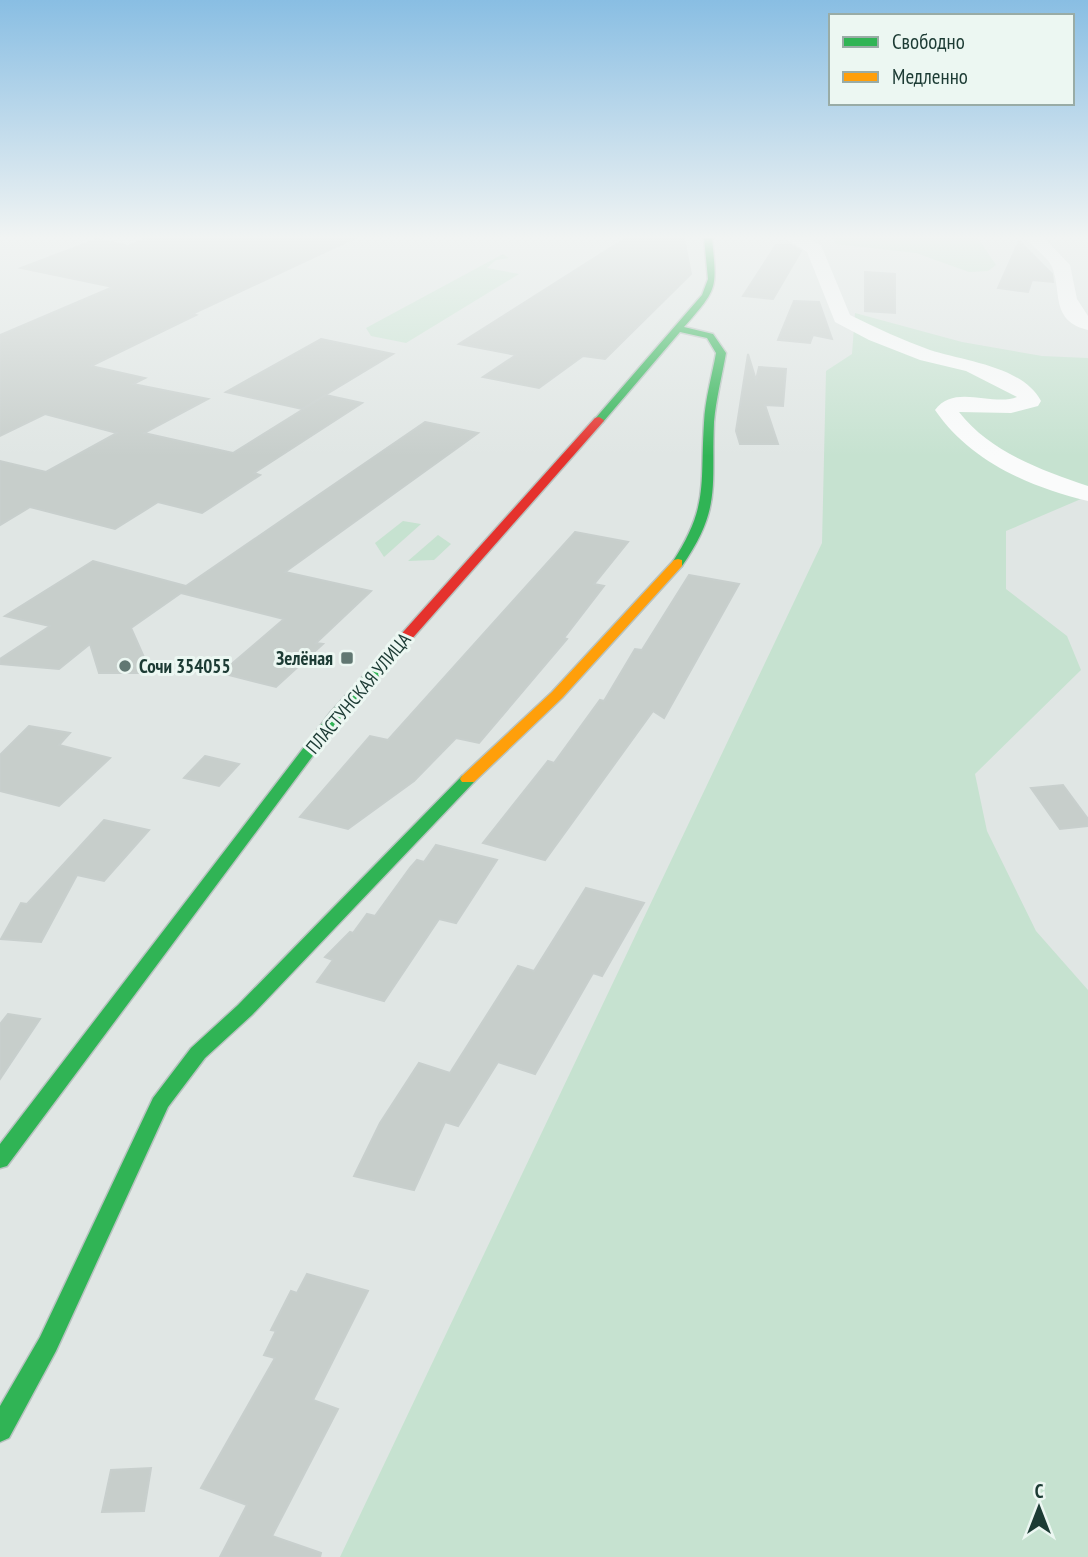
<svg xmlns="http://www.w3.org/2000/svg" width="1088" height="1557" viewBox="0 0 1088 1557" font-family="'PT Sans Narrow',sans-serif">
	<rect width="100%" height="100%" fill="#e0e6e4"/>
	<!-- green -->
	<g fill="#c6e2d0">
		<path d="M 834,238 L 978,238 L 996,265 L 988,271 L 969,272 L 916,253 L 835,244 Z"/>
		<path d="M 503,254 L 509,258 L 496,260 L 487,268 L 519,274 L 406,343 L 371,336 L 366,328 Z"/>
		<path d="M 855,313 L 962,342 L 1042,356 L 1088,358 L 1088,496 L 1006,531 L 1006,589 L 1067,636 L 1081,670 L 975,774 L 987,831 L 1036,931 L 1088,990 L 1088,1557 L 340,1557 L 822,543 L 826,371 L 852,354 Z"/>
		<path d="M 403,521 L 421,524 L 384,557 L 375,543 Z"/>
		<path d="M 438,535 L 451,544 L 434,560 L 408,561 Z"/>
	</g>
	<!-- building -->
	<g fill="#c7cecb" stroke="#c8cfcd" stroke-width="2">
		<path d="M 148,238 L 355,238 L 192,314 L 196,315 L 91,366 L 145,378 L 133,384 L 208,399 L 144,433 L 233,453 L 326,395 L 362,403 L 254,473 L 260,475 L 202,513 L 158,502 L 115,529 L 30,507 L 0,525 L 0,461 L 46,472 L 117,433 L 45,414 L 0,436 L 0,335 L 113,287 L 21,268 L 97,239 L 128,246 Z"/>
		<path d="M 626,238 L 684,238 L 691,274 L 605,359 L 583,356 L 539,388 L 483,377 L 516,355 L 459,344 Z"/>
		<path d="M 1019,241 L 1052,274 L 1053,282 L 1032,280 L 1028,292 L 998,288 Z"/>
		<path d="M 776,245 L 791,245 L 801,251 L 773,299 L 743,296 Z"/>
		<path d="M 865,272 L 895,274 L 895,313 L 865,311 Z"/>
		<path d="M 794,301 L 819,302 L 832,339 L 813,335 L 810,343 L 778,340 Z"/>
		<path d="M 321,339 L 393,354 L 302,409 L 226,392 Z"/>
		<path d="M 748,354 L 756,380 L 759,367 L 786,369 L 783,406 L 765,405 L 778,444 L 740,444 L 736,431 Z"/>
		<path d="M 425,422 L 478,433 L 285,572 L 371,591 L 316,643 L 323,644 L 276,687 L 221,673 L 284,619 L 181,593 L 131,628 L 151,673 L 99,673 L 90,644 L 59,669 L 0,664 L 0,659 L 50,626 L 5,616 L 93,561 L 186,586 Z"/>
		<path d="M 575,532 L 628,542 L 594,584 L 604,586 L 564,638 L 567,639 L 479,743 L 456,738 L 414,781 L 348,829 L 300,817 L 370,736 L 388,740 Z"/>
		<path d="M 689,575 L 739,584 L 664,718 L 653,711 L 545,860 L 483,843 L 548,761 L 554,763 L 600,700 L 604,701 L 635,649 L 642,650 Z"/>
		<path d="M 29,726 L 70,733 L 59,745 L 110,758 L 59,806 L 0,791 L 0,755 Z"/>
		<path d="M 205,756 L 239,764 L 219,786 L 184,778 Z"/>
		<path d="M 1063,785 L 1088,819 L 1088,826 L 1060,829 L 1031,788 Z"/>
		<path d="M 104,820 L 149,830 L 104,881 L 77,875 L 41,942 L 1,939 L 21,903 L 27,904 Z"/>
		<path d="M 436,845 L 497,860 L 456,923 L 439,919 L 384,1001 L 317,982 L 333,960 L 325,957 L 350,932 L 353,933 L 367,914 L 375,916 L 410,868 L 417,860 L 424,862 Z"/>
		<path d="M 586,888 L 644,903 L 602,976 L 593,973 L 535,1074 L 498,1062 L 458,1126 L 445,1122 L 414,1190 L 354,1176 L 380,1123 L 419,1063 L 450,1073 L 518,966 L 534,971 Z"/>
		<path d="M 8,1014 L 40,1019 L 0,1079 L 0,1024 Z"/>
		<path d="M 307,1274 L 368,1291 L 313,1400 L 338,1409 L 272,1536 L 321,1553 L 320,1557 L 220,1557 L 247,1505 L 201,1488 L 275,1358 L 264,1355 L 276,1331 L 271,1330 L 291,1291 L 297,1293 Z"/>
		<path d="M 151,1468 L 144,1511 L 102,1512 L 111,1470 Z"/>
	</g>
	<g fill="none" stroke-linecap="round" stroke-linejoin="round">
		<defs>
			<g id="fast">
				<path d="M 704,238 L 712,238 C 717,290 718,288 684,327 L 713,334 L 726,353 C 722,376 716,399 714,422 C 711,487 722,508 682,566 L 678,567 L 672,563 C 709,506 700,486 704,423 C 705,399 712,376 716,353 L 707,338 L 680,332 L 603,422 L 594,420 L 702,295 L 708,279 Z"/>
				<path d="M 383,659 L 390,663 L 388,666 L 341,718 L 7,1166 L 0,1168 L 0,1144 L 331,712 L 378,660 Z"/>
				<path d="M 468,774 L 474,776 L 476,779 L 474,782 L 252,1015 L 205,1058 L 168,1107 L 56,1351 L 9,1438 L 0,1442 L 0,1406 L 40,1337 L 153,1098 L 191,1048 L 238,1005 L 462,776 Z"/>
			</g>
			<path id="slow" d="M 678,559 L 682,560 L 682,566 L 562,698 L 474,782 L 462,782 L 460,779 L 462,776 L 552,692 L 674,560 Z"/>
			<path id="jam" d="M 599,417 L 604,420 L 603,422 L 388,666 L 378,666 L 376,663 L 378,660 L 595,418 Z"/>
		</defs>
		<!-- fast casing -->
		<use href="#fast" stroke="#b8c3c0" stroke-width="3"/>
		<!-- slow casing -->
		<use href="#slow" stroke="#b8c3c0" stroke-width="3"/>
		<!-- jam casing -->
		<use href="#jam" stroke="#b8c3c0" stroke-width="3"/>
		<!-- street -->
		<g fill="#fafbfb" fill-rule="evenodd">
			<path d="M 785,238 L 807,238 L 821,245 L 850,315 C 876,328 903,340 930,350 C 963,361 1023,366 1041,401 L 1038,406 L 1011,413 L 959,412 C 990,452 1041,470 1088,486 L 1088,501 C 1029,487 970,461 935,410 C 954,383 993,407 1017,397 L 966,371 L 920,360 L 869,340 L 835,322 L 807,252 Z"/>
			<path d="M 1026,238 L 1044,238 L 1070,265 L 1077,299 L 1088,316 L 1088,330 C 1050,321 1062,291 1052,267 C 1048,257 1032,247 1026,238 Z"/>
		</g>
		<!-- fast -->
		<use href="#fast" fill="#30b455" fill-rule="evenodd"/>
		<!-- slow -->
		<use href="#slow" fill="#ff9f0a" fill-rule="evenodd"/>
		<!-- jam -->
		<use href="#jam" fill="#e5322d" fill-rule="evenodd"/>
	</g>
	<!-- sky -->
	<linearGradient id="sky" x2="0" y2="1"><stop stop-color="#89bee3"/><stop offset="0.52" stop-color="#f1f4f3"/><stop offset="1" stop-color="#f1f4f3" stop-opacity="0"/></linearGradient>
	<rect width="1088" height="456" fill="url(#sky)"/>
	<!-- markers -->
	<g fill="#617772" stroke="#ecf7f2" stroke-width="2.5">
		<rect x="340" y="651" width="14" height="14" rx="3.5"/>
		<circle cx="125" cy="666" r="7"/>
	</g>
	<g text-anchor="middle" stroke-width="6" stroke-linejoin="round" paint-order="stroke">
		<!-- poi labels -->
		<g font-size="19" font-weight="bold" fill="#1c3b34" stroke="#ecf7f2" text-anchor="end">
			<text x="333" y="665">Зелёная</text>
			<text x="139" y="673" text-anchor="start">Сочи 354055</text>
		</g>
		<!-- street labels -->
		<g font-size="19" fill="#1c3b34" stroke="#ecf7f2">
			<text transform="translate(358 693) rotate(-50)" y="7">ПЛАСТУНСКАЯ УЛИЦА</text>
		</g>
	</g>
	<!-- legend -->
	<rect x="829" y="14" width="245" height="91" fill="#ecf7f2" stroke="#99aca6" stroke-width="2"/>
	<rect x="843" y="37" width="35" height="10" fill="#30b455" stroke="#99aca6" stroke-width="2"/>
	<text x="892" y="49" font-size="21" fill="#1c3b34">Свободно</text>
	<rect x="843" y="72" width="35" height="10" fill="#ff9f0a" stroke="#99aca6" stroke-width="2"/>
	<text x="892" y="84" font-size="21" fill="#1c3b34">Медленно</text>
	<!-- north arrow -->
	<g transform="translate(1039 1508)" stroke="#ecf7f2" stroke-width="5" paint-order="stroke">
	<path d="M0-5L12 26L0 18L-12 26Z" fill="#1c3b34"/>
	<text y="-10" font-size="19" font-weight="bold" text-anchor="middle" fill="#1c3b34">С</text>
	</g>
</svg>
